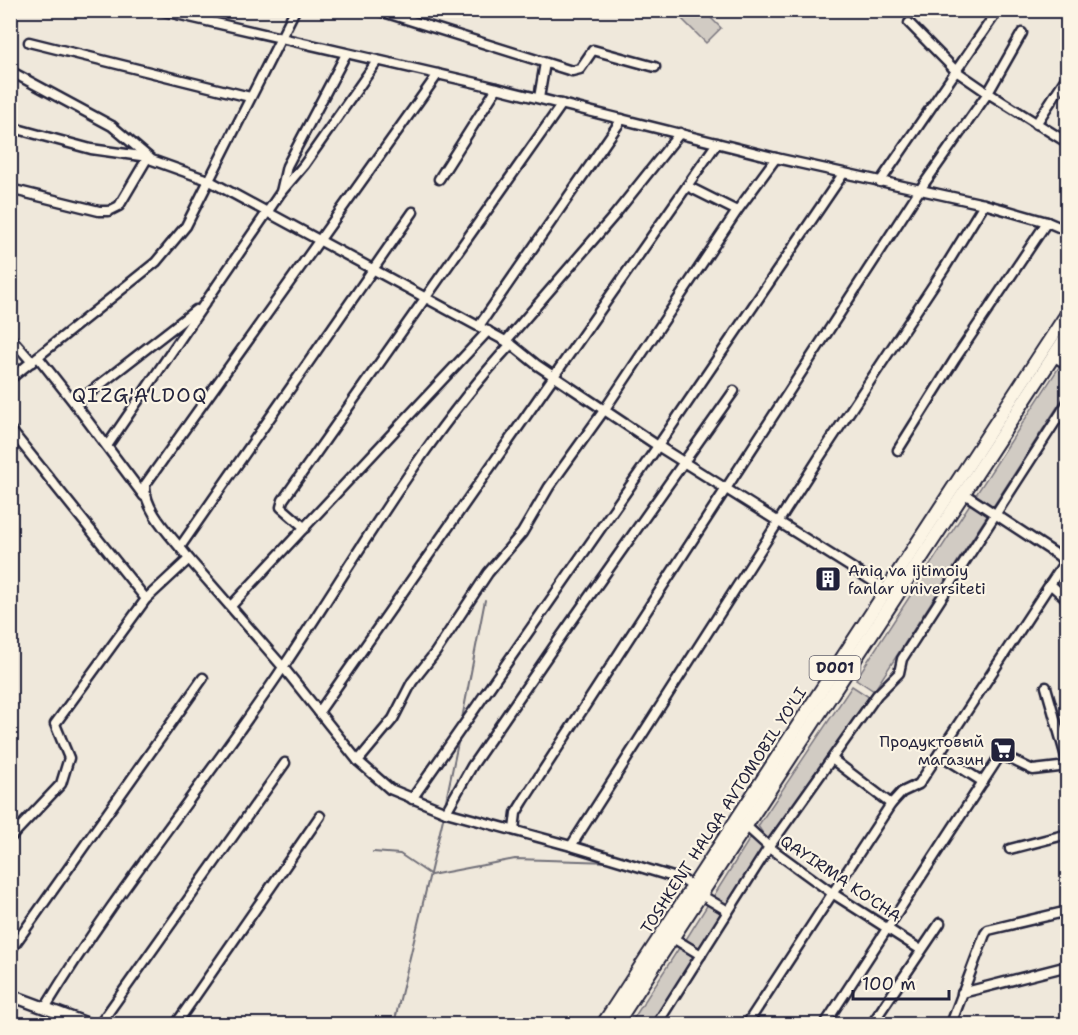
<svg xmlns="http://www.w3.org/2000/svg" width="1078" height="1035" viewBox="0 0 1078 1035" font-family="'Shantell Sans',sans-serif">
	<rect width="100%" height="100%" fill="#efe8db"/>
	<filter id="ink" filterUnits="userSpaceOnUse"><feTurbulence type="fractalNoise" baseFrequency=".0167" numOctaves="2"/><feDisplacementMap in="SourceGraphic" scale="12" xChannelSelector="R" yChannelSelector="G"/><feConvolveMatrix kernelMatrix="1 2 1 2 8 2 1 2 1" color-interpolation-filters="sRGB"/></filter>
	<g filter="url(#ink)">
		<!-- green -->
		<g fill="#d1cbc3" stroke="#7a767f" stroke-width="1.5">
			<path d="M 685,11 L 704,11 L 721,28 L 706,43 L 679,16 Z"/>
			<path d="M 1061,364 L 1067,369 L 1067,392 L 874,691 L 856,679 Z"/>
			<path d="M 852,686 L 869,697 L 768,841 L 758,826 Z"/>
			<path d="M 752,835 L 764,849 L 727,905 L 713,897 Z"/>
			<path d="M 708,904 L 723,914 L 700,951 L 685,941 Z"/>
			<path d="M 679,948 L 695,958 L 653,1024 L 630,1024 Z"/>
		</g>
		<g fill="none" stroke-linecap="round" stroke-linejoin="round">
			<!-- stream -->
			<g stroke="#716f79" stroke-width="2">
				<path d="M 461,724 L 485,600"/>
				<path d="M 445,805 L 459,738"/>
				<path d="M 373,852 L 400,854 L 431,875 L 515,859 L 611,862"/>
				<path d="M 394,1024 L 443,819"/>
			</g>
			<defs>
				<g id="minor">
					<path d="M 159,10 L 481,84 L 776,158"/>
					<path d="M 377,10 L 572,71 L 580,69 L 593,50 L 655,67"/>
					<path d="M 909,23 L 956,71 L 998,10"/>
					<path d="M 29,42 L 250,97"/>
					<path d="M 10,71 L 112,126 L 152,160 L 208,180 L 511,344 L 537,365 L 658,446 L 887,590"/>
					<path d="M 539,98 L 545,63"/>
					<path d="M 1036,124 L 1068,75"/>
					<path d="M 10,127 L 91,149 L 148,157 L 119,206 L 109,211 L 99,211 L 10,189"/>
					<path d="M 439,179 L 497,88"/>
					<path d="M 880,182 L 956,71 L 988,93 L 1022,33"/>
					<path d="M 687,186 L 717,143"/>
					<path d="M 281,192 L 287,166 L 346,54"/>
					<path d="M 479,326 L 622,119"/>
					<path d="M 10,337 L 32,362"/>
					<path d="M 506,341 L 613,217 L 680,133"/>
					<path d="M 1053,356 L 1068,365"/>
					<path d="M 38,357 L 75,404 L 196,310"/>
					<path d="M 10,379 L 156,262 L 186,226 L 295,10"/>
					<path d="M 75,404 L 144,496"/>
					<path d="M 10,429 L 146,599"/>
					<path d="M 107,446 L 281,192 L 304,165 L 377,61"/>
					<path d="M 898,450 L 955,359 L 1047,222"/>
					<path d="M 305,528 L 281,507 L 283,500 L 562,104"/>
					<path d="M 180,547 L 413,212"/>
					<path d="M 189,559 L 283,667 L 358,761"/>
					<path d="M 1050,584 L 1068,600"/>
					<path d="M 231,606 L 488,331"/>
					<path d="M 1046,687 L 1068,764"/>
					<path d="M 319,712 L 687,186 L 737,211 L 776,158 L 984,204 L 1047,222 L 1068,231"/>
					<path d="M 939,754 L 983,782"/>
					<path d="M 832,759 L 891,804"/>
					<path d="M 412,799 L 658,446 L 843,174"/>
					<path d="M 446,812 L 472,766 L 562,635 L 734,391"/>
					<path d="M 746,826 L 769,847 L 832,893 L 921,950"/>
					<path d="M 514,830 L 516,813 L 524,800 L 919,191 L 988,93 L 1068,143"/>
					<path d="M 10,838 L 61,784 L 69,758 L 55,724 L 146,599 L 189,559 C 174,538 144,512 145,485 L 438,74"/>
					<path d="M 571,846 L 821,455 L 944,269 L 984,204"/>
					<path d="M 1010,849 L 1068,834"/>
					<path d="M 693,887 L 683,880 L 571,846 L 446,812 L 390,789 L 358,761 L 393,719 L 412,682 L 435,653 L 488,573 L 522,533 L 549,487 L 605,409 L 737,211"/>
					<path d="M 701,895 L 728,911"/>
					<path d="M 673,938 L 701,955"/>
					<path d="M 10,951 L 203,678"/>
					<path d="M 962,993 L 1068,966"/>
					<path d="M 45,1008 C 117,889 207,782 284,666 C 356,558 423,439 511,344"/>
					<path d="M 100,1024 L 285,763"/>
					<path d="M 176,1024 L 320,816"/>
					<path d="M 657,1024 L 769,847 L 877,695 L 899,673 L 902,659 L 1068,402"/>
					<path d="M 747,1024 L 891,804 L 902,792 L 919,784 L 1062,566 L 1063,561 L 1059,556 L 963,493"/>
					<path d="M 825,1024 L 999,757 L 1004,756 L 1033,770 L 1068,766"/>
					<path d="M 872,1024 L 940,923"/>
					<path d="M 951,1024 L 985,934 L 988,930 L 1068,911"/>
				</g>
				<path id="major" d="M 10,995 L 88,1024"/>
				<g id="highway">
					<path d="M 603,1024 L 1068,312"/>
					<path d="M 616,1024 L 1068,334"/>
				</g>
			</defs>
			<!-- minor casing -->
			<use href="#minor" stroke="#22223b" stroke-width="13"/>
			<!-- major casing -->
			<use href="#major" stroke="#22223b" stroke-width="15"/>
			<!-- highway casing -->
			<use href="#highway" stroke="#22223b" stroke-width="16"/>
			<!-- minor -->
			<use href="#minor" stroke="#fcf5e5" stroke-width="8"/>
			<!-- major -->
			<use href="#major" stroke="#fcf5e5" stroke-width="10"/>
			<!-- highway -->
			<use href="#highway" stroke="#fcf5e5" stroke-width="12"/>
		</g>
	</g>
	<!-- icons -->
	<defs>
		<symbol id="building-square" viewBox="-11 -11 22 22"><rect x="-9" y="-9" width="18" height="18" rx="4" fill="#22223b" stroke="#fcf5e5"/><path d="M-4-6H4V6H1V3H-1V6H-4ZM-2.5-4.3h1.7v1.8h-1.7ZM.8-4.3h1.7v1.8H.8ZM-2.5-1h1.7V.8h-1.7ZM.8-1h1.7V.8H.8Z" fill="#fff"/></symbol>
		<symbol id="supermarket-square" viewBox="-11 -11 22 22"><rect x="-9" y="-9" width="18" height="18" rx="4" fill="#22223b" stroke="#fcf5e5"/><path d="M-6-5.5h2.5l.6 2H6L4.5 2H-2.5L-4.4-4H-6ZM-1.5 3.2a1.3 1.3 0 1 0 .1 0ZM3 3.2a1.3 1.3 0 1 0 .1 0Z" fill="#fff"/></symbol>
	</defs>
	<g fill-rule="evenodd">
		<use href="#building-square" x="813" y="564" width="30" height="30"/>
		<use href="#supermarket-square" x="988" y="735" width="30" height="30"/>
	</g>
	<g text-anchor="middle" stroke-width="4.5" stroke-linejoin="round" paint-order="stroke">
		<!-- shield labels -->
		<rect fill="#fcf5e5" stroke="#63616e" stroke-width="1.5" x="809.5" y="656" width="51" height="24" rx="4.5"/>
		<g font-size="15" font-weight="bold" fill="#22223b">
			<text x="835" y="673">D001</text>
		</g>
		<!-- poi labels -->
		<g font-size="16" fill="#22223b" stroke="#fcf5e5" text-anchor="start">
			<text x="848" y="576">Aniq va ijtimoiy<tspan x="848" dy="18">fanlar universiteti</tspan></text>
			<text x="984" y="747" text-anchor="end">Продуктовый<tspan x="984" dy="18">магазин</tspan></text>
		</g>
		<!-- street labels -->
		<g font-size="16" fill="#22223b" stroke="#fcf5e5">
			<text transform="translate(723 810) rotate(-57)" y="6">TOSHKENT HALQA AVTOMOBIL YO'LI</text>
			<text transform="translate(841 878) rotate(34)" y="6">QAYIRMA KO'CHA</text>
		</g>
		<!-- quarter labels -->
		<g font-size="20" letter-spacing="1.5" fill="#22223b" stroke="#fcf5e5">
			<text x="140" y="402">QIZG'ALDOQ</text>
		</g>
	</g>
	<!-- margin -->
	<rect width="1078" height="1035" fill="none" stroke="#fcf5e5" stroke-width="36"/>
	<rect x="18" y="18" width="1042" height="999" fill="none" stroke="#22223b" stroke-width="2" filter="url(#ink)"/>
	<!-- scale -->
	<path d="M853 990v9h96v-9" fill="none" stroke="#22223b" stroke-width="3"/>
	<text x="862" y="990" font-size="18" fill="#22223b" stroke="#fcf5e5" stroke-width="4.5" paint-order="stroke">100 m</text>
</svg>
